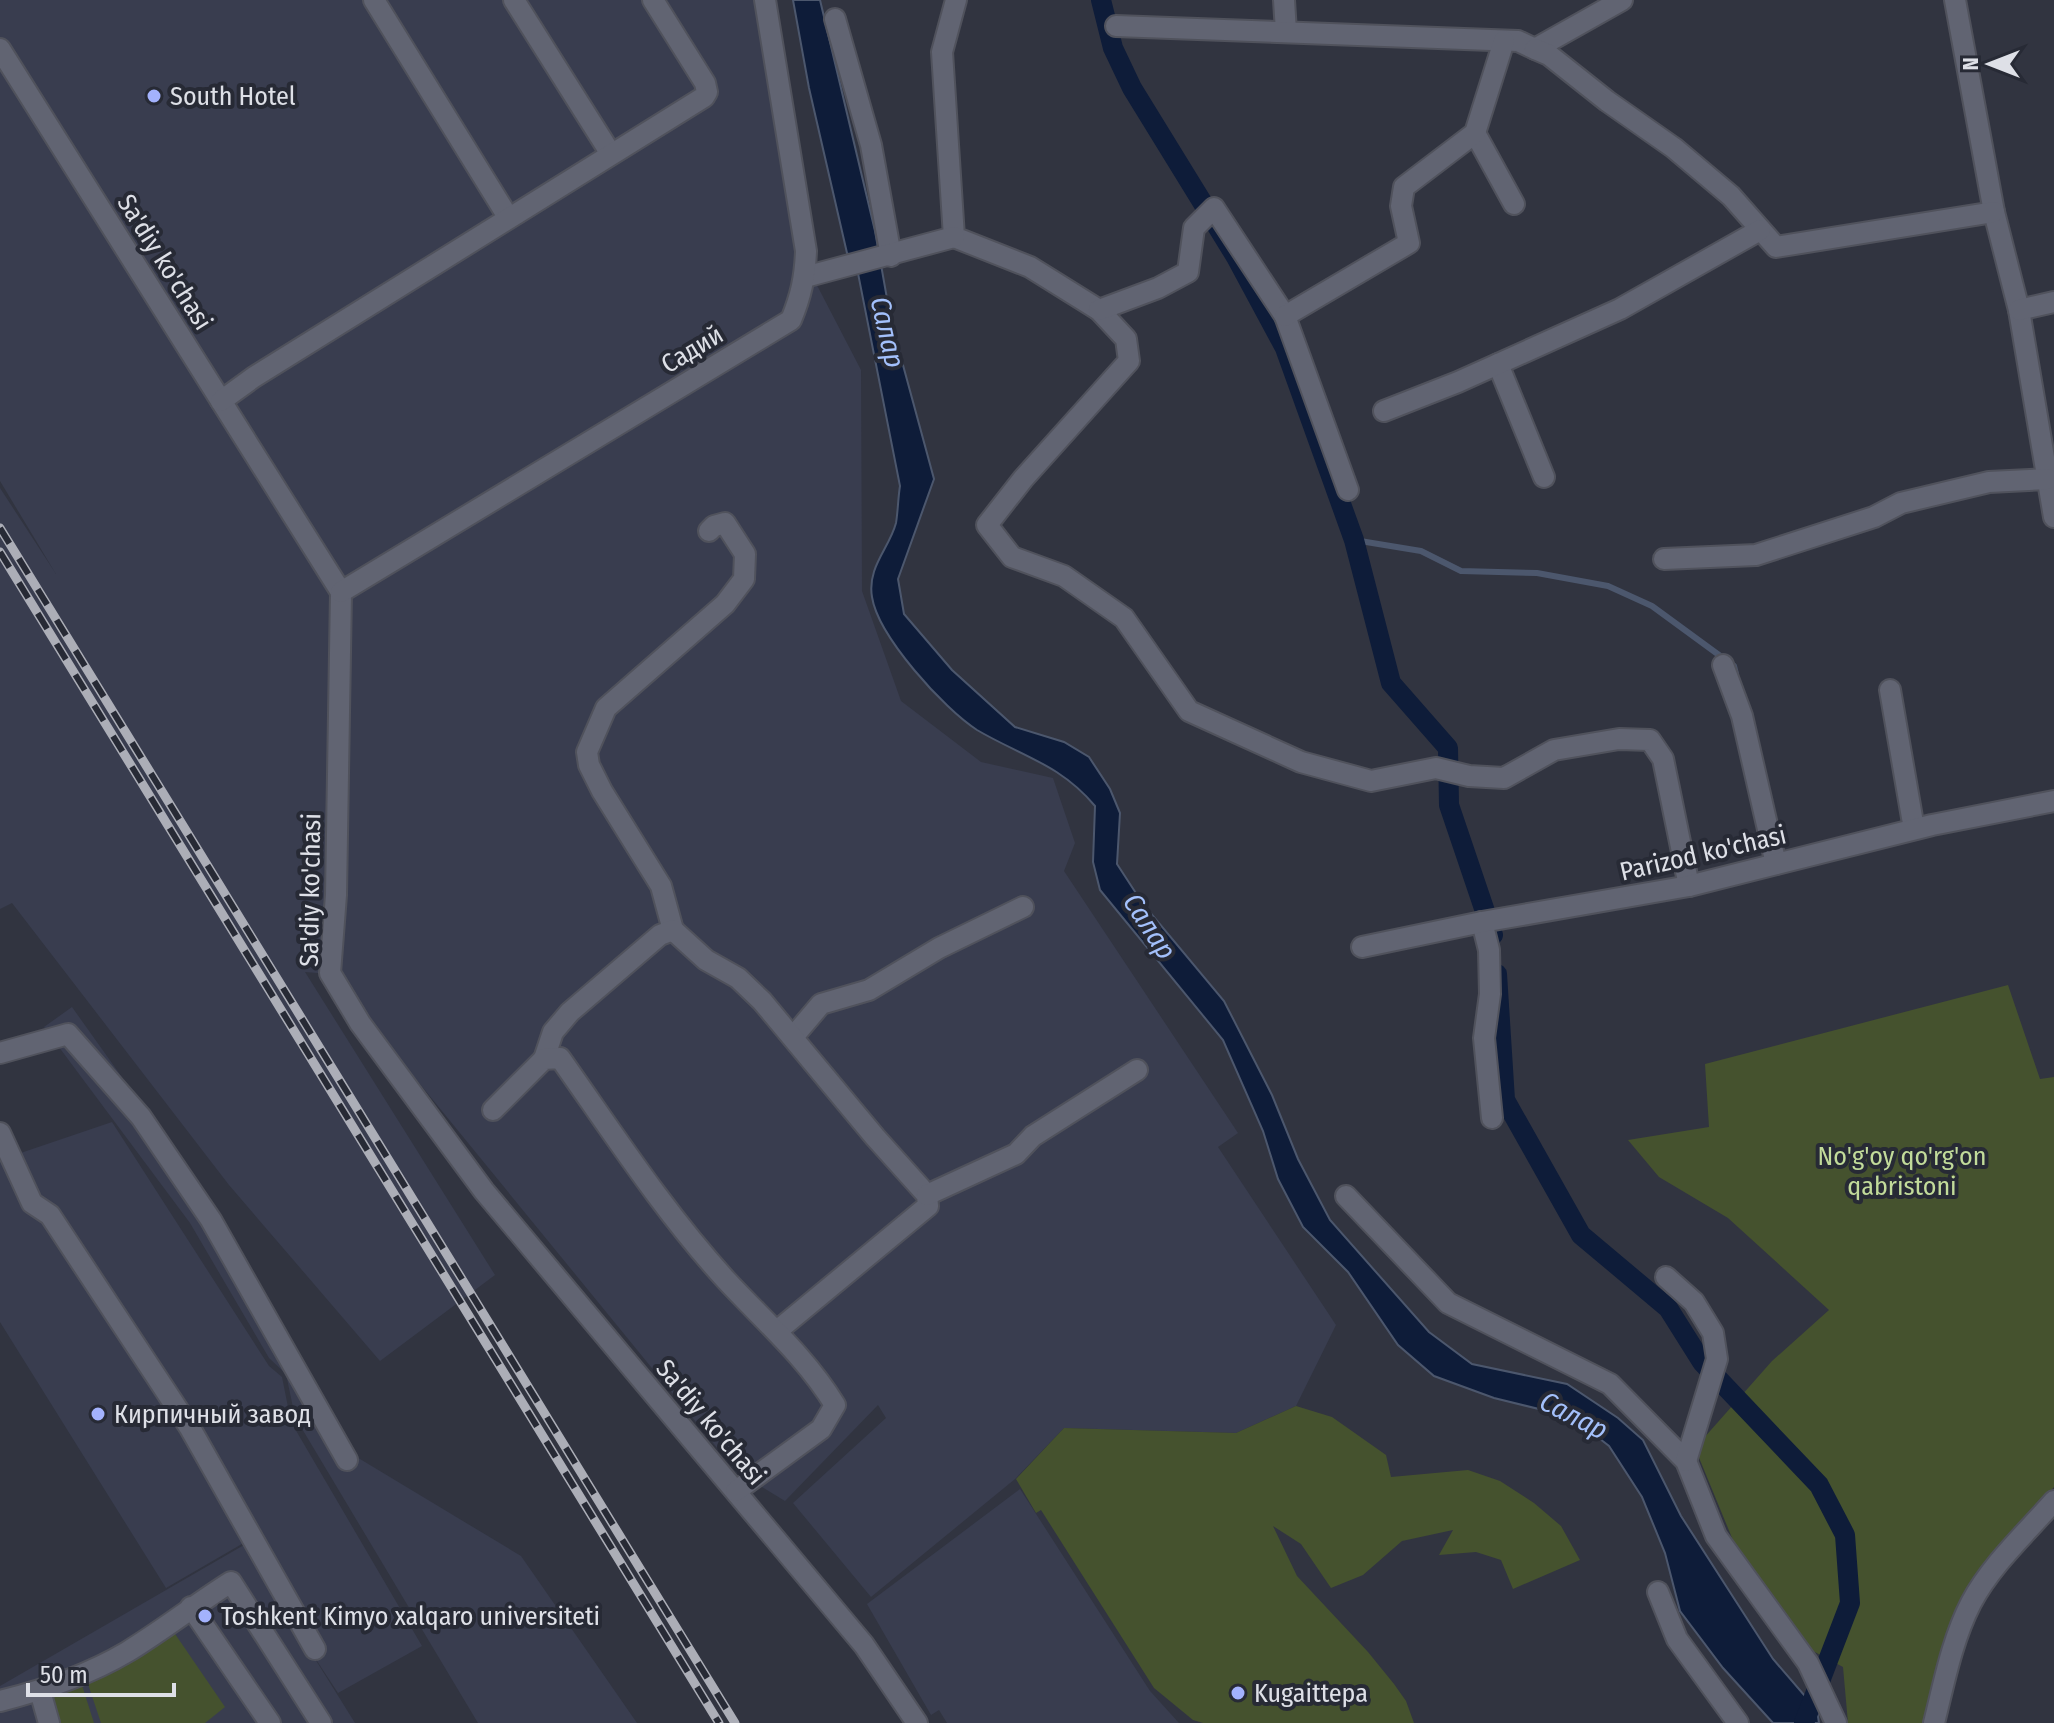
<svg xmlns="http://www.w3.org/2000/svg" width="2054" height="1723" viewBox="0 0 2054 1723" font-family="'Fira Sans Condensed',sans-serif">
	<rect width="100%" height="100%" fill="#313440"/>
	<!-- built -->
	<g fill="#393d4f">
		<path d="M 0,0 L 758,0 L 794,241 L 861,370 L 862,591 L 901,701 L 981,762 L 1053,778 L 1075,843 L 1064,871 L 1238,1133 L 1218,1147 L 1336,1325 L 1296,1406 L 1236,1433 L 1064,1428 L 1015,1479 L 871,1597 L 793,1503 L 886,1418 L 878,1405 L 785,1501 L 736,1471 L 330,974 L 305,972 L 495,1275 L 380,1361 L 229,1185 L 12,903 L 0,909 L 0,488 L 56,574 L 0,481 Z"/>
		<path d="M 72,1007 L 220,1215 L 355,1456 L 521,1556 L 637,1723 L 478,1723 L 295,1417 L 286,1374 L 269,1358 L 190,1223 L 44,1027 Z"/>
		<path d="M 112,1122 L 269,1366 L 282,1377 L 291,1422 L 422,1646 L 338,1693 L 302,1638 L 355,1723 L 0,1723 L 0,1686 L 244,1545 L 247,1541 L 166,1588 L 0,1322 L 0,1160 Z"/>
		<path d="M 1020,1489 L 1150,1691 L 1179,1723 L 947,1723 L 939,1710 L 931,1715 L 867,1604 Z"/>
	</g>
	<!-- green -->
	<g fill="#45522e">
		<path d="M 2008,985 L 2040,1079 L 2054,1077 L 2054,1487 L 1991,1562 L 1927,1723 L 1848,1723 L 1843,1667 L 1811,1650 L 1737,1550 L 1695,1448 L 1772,1361 L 1829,1310 L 1728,1218 L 1659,1177 L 1628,1140 L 1709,1127 L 1705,1064 Z"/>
		<path d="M 1296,1406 L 1332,1417 L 1386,1455 L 1391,1477 L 1468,1470 L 1500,1481 L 1534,1503 L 1561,1526 L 1580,1560 L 1513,1589 L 1501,1560 L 1476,1552 L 1439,1555 L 1453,1530 L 1402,1541 L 1363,1575 L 1331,1588 L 1301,1544 L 1273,1526 L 1297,1576 L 1368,1652 L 1394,1684 L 1406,1701 L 1414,1723 L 1203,1723 L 1193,1720 L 1154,1688 L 1041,1510 L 1036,1513 L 1016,1479 L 1064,1428 L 1236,1433 Z"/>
		<path d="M 171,1628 L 225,1707 L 205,1723 L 101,1723 L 87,1681 Z"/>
		<path d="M 81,1682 L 94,1723 L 52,1723 L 44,1698 Z"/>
	</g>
	<!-- water -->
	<path fill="#0e1c39" stroke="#4c576d" stroke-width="2" d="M 793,0 L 820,0 L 875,231 L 891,321 L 934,479 L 898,579 L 904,614 L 952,670 L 1015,727 L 1064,742 L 1089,757 L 1110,789 L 1120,813 L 1117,864 L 1143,904 L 1224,1001 L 1272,1095 L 1298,1159 L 1330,1220 L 1429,1332 L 1472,1364 L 1567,1384 L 1618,1418 L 1643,1440 L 1681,1516 L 1773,1659 L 1817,1710 L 1819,1723 L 1773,1723 L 1723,1668 L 1680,1611 L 1665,1553 L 1642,1497 L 1609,1446 L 1586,1428 L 1551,1412 L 1494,1398 L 1434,1376 L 1398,1345 L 1348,1272 L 1303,1227 L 1278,1179 L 1263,1131 L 1223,1040 L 1100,890 L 1093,862 L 1095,806 C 1060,764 1021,756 977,730 C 944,709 878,636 872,597 C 867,567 889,549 896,523 C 898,511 898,498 900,486 L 855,258 L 847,253 L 809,88 Z"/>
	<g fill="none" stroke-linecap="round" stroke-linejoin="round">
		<!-- stream -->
		<path stroke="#4c576d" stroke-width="6" d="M 1354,540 L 1421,551 L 1461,571 L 1537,573 L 1608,586 L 1652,606 L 1734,666 L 1736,674"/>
		<!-- canal -->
		<g stroke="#0e1c39" stroke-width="20">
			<path d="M 1101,0 L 1113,48 L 1132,88 L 1236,257 L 1285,348 L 1354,540 L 1391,683 L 1448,748 L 1449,805 L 1493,935"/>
			<path d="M 1497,974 L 1505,1100 L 1581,1235 L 1668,1308 L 1702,1362 L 1819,1485 L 1845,1535 L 1850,1603 L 1804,1723"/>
		</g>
		<defs>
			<g id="minor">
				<path d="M 374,0 L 508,217"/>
				<path d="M 514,0 L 611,154"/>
				<path d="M 956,0 L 942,52 L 954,237 L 1030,267 L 1099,310 L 1126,339 L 1129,361 L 1023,479 L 987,525 L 1012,557 L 1064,576 L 1124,618 L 1189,711 L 1301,762 L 1371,781 L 1436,768 L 1469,776 L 1504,778 L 1554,750 L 1619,739 L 1650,740 L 1663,759 L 1689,886"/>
				<path d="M 1284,0 L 1286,32"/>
				<path d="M 1955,0 L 1994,212 L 2019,310 L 2054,517"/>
				<path d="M 835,19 L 871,145 L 891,256"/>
				<path d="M 1116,26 L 1518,41 L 1535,49 L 1622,0"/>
				<path d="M 0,49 L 341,592 L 336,895 L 330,973 L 360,1023 L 484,1191 L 864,1645 L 917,1723"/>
				<path d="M 1535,49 L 1549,55 L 1607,101 L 1674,148 L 1731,196 L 1776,247 L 1994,212"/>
				<path d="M 1475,133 L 1514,204"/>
				<path d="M 805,277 L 954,237"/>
				<path d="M 1099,310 L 1158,288 L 1188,272 L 1194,228 L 1214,208 L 1285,316 L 1348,490"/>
				<path d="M 2019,310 L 2054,302"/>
				<path d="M 1285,316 L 1409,243 L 1401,206 L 1404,187 L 1475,133 L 1504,41"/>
				<path d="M 1498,364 L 1544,477"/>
				<path d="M 221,401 L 254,377 L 704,97 L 707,92 L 705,83 L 653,0"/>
				<path d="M 1384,411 L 1458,382 L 1620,309 L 1760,230"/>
				<path d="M 1664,559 L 1756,555 L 1874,517 L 1901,503 L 1989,482 L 2047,479"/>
				<path d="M 341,592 L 791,320 C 801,296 805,277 806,251 L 765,0"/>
				<path d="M 1723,665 L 1742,716 L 1776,864"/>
				<path d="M 1890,690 L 1914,829"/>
				<path d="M 1482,922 L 1489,950 L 1490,994 L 1484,1038 L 1492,1118"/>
				<path d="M 673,930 L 661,886 L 602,791 L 589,765 L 587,752 L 606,708 L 725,604 L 744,579 L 745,554 L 725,523 L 714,526 L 709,531"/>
				<path d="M 1362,947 L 1482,922 L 1689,886 L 1932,825 L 2054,801"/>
				<path d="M 793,1037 L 821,1004 L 869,990 L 939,948 L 1023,907"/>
				<path d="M 0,1053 L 68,1034 L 141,1117 L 211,1220 L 347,1460"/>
				<path d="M 544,1059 L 553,1032 L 570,1012 L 660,935 L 673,930 L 706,960 L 738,978 L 762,1001 L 875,1137 L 927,1195 L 928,1206 L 777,1331"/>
				<path d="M 493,1110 L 544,1059 L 560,1058 C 613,1133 664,1212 726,1280 C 764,1321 805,1356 835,1405 L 821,1429 L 736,1491"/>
				<path d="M 0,1133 L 32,1203 L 50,1215 L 190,1428 L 315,1649"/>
				<path d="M 927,1195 L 1016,1154 L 1033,1136 L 1137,1070"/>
				<path d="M 1346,1196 L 1448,1303 L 1610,1384 L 1686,1461 L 1716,1536 L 1808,1663 L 1836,1723"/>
				<path d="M 1666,1277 L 1694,1302 L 1713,1333 L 1717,1359 L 1686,1461"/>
				<path d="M 1658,1592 L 1677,1639 L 1738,1723"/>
				<path d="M 191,1607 L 270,1723"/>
				<path d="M 40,1691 L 49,1723"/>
				<path d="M 0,1701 C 44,1690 88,1675 127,1652 C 163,1630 196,1604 231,1582 L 321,1723"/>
				<path d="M 1934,1723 C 1944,1683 1952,1640 1971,1603 C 1991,1565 2026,1533 2054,1501"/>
			</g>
		</defs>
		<!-- minor casing -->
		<use href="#minor" stroke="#50525c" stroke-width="24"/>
		<!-- minor -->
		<use href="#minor" stroke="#616472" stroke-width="20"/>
		<defs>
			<g id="rail">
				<path d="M 0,528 L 735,1723"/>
				<path d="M 0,552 L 719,1723"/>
			</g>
		</defs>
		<!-- rail casing -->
		<use href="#rail" stroke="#acaeb7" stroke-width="9"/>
		<!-- rail -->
		<use href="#rail" stroke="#272a35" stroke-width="6" stroke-dasharray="18" stroke-linecap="butt"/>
	</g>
	<!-- markers -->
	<g fill="#a3b2fd" stroke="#272a35" stroke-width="3">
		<circle cx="154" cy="96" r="8"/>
		<circle cx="98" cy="1414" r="8"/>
		<circle cx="205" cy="1616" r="8"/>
		<circle cx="1238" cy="1693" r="8"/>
	</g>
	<g text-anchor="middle" stroke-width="8" stroke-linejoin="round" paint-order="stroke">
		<!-- poi labels -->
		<g font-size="26" fill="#dee0e7" stroke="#272a35" text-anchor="start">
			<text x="170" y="105">South Hotel</text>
			<text x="114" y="1423">Кирпичный завод</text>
			<text x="221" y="1625">Toshkent Kimyo xalqaro universiteti</text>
			<text x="1254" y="1702">Kugaittepa</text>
		</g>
		<!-- street labels -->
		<g font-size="26" fill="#dee0e7" stroke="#272a35">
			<text transform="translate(165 262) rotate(58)" y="9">Sa'diy ko'chasi</text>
			<text transform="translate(692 349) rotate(-31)" y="9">Садий</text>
			<text transform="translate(1703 853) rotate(-13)" y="9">Parizod ko'chasi</text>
			<text transform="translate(310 890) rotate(-89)" y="9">Sa'diy ko'chasi</text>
			<text transform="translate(711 1422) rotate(50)" y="9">Sa'diy ko'chasi</text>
		</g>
		<!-- park labels -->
		<g font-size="26" fill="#c2db9a" stroke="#272a35">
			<text x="1902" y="1165">No'g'oy qo'rg'on<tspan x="1902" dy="30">qabristoni</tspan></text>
		</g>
		<!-- water labels -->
		<g font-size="28" font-style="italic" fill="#a3c0fb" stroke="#272a35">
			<text transform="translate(888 332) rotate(77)" y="10">Салар</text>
			<text transform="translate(1150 926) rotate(57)" y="10">Салар</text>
			<text transform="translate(1574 1415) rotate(27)" y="10">Салар</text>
		</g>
	</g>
	<!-- north arrow -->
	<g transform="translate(1990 64) rotate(270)" stroke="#272a35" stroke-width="6" paint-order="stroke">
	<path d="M0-6L14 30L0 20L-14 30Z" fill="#dee0e7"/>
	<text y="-12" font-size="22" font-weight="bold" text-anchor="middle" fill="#dee0e7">N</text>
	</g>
	<!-- scale -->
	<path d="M28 1683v12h146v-12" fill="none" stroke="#dee0e7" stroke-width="4"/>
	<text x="40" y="1683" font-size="24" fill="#dee0e7" stroke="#272a35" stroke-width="6" paint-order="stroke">50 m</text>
</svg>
